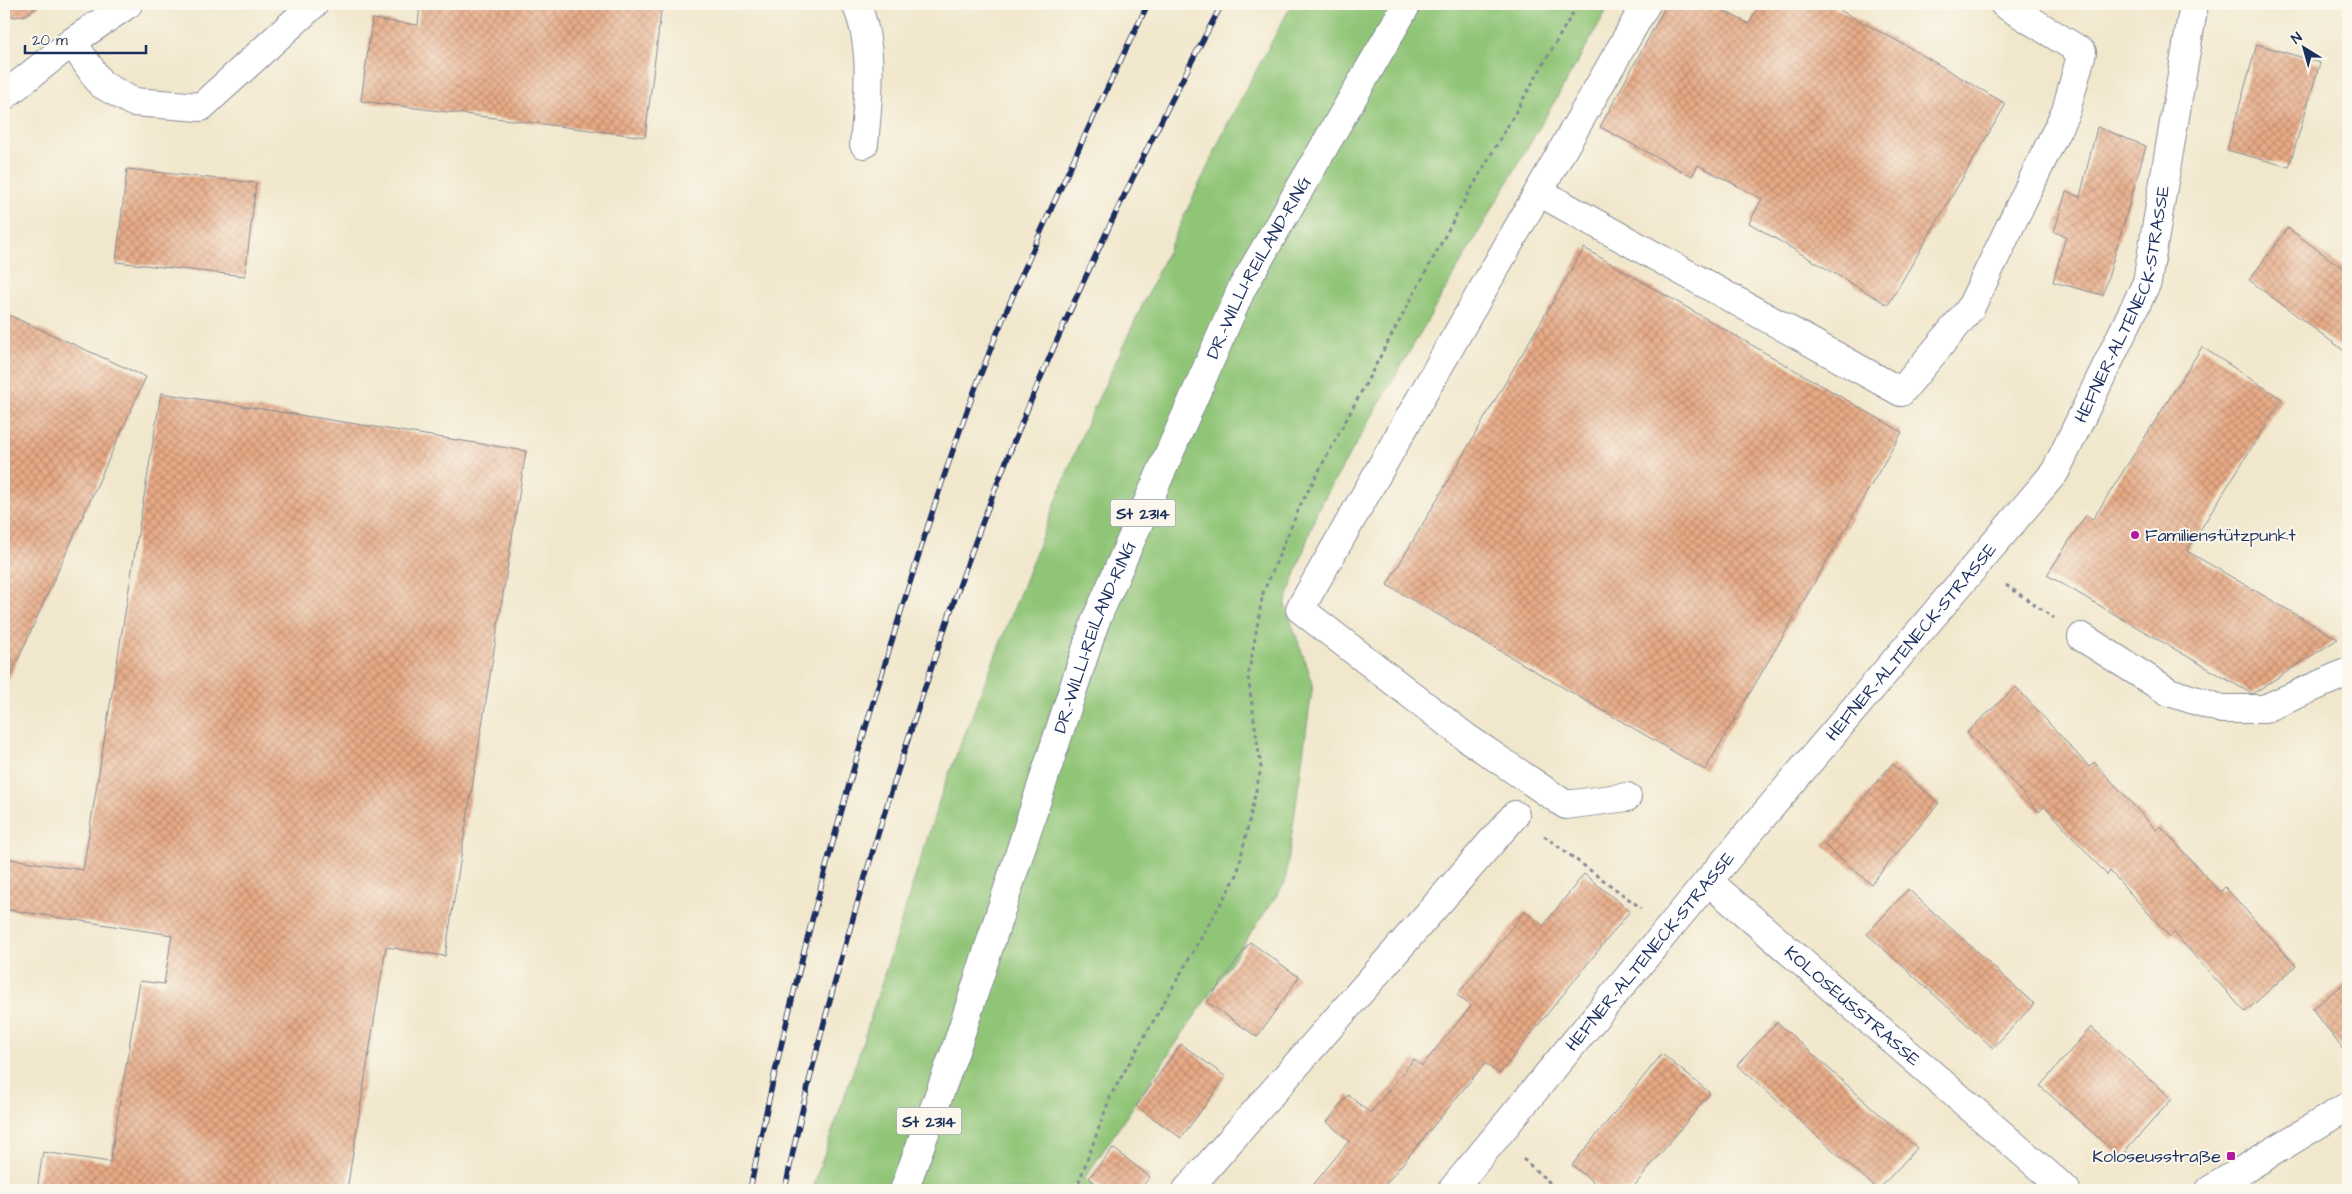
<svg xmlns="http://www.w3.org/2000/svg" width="2352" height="1194" viewBox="0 0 2352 1194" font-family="'Architects Daughter',sans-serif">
	<defs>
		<pattern id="building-cross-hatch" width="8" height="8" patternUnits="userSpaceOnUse" patternTransform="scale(1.25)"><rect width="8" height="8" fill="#e8aa85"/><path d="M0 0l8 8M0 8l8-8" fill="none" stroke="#bb8b70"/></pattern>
	</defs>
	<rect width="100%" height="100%" fill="#fbf7ec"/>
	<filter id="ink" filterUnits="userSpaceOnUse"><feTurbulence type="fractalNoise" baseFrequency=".02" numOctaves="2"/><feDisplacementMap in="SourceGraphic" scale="10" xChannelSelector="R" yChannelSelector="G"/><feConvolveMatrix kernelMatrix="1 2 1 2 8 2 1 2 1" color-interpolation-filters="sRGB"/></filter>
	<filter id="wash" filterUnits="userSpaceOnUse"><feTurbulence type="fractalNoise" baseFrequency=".0096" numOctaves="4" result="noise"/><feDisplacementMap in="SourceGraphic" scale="20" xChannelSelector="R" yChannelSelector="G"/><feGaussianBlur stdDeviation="1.12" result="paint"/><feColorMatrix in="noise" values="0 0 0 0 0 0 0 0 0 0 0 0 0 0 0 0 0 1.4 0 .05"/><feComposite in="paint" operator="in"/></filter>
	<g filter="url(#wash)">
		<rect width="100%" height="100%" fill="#f1e7cc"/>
		<!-- green -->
		<path fill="#90c577" stroke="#567a6a" d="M 1292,4 L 1611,4 L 1317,511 L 1285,605 L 1313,683 L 1285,883 L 1084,1179 L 1098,1190 L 812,1190 L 859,1054 L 942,792 L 1085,427 L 1229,121 Z"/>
		<g id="blocks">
			<!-- building -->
			<g fill="url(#building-cross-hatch)">
				<path d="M 4,4 L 42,4 L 26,15 L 15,17 L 4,14 Z"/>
				<path d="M 420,4 L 662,4 L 645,137 L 361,101 L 372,19 L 418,25 Z"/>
				<path d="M 1667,4 L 1711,4 L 1749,24 L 1760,4 L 1828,4 L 1905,45 L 2006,104 L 1888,305 L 1749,223 L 1762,199 L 1698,165 L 1692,176 L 1600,127 Z"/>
				<path d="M 2257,44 L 2320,63 L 2289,167 L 2227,150 Z"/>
				<path d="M 2097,127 L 2146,146 L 2103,295 L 2053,282 L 2066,236 L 2054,232 L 2066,192 L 2080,197 Z"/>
				<path d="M 127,169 L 256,183 L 245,276 L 116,262 Z"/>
				<path d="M 2288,228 L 2348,272 L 2347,353 L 2249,280 Z"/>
				<path d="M 1584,248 L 1902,432 L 1705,770 L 1387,585 Z"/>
				<path d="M 4,313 L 146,377 L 4,690 Z"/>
				<path d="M 2202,347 L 2282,399 L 2187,551 L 2338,639 L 2252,694 L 2047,575 L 2086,515 L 2093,519 Z"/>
				<path d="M 161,393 L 526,451 L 445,956 L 386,947 L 347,1190 L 37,1190 L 43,1152 L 110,1162 L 140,981 L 164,984 L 172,935 L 4,909 L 4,858 L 83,870 Z"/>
				<path d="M 2016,687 L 2089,767 L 2094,762 L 2156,830 L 2160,826 L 2220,892 L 2225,887 L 2296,966 L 2245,1012 L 2174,933 L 2170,937 L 2110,871 L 2107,875 L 2045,806 L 2039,812 L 1967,732 Z"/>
				<path d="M 1892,764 L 1939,803 L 1871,884 L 1824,845 Z"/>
				<path d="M 1584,874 L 1630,911 L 1499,1074 L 1485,1063 L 1381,1190 L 1309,1190 L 1349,1141 L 1327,1122 L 1348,1095 L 1370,1113 L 1414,1059 L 1422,1066 L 1471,1006 L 1457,995 L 1525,911 L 1543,926 Z"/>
				<path d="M 1908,889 L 2034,1004 L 1993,1048 L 1867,934 Z"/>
				<path d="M 1250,942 L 1299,977 L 1257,1037 L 1207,1002 Z"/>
				<path d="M 2348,981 L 2348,1048 L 2344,1051 L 2312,1008 Z"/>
				<path d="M 1777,1022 L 1917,1148 L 1878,1190 L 1737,1065 Z"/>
				<path d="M 2091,1027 L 2172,1099 L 2120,1157 L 2040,1086 Z"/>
				<path d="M 1181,1044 L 1226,1077 L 1181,1138 L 1136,1106 Z"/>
				<path d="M 1662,1054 L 1710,1093 L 1631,1190 L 1603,1190 L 1572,1165 Z"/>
				<path d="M 1113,1148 L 1150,1177 L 1139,1190 L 1104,1190 L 1089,1178 Z"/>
			</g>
		</g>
	</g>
	<g filter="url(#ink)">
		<use href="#blocks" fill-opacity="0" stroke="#868b95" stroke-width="1"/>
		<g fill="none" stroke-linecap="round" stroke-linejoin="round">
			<defs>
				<g id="minor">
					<path d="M 856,4 C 875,46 868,100 864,144"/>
					<path d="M 72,42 L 101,84 L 133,102 L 201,107 L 314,4"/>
					<path d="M 4,96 L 72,42 L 128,4"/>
					<path d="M 1539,192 L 1901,392 L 1970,309 L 2066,111 L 2082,52 L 2004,4"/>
					<path d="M 2082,637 L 2169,692 L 2222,709 L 2264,709 L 2348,672"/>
					<path d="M 1627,797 L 1566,805 L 1467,738 L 1300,609 L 1646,4"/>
					<path id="s1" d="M 1708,881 L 2066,1190"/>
					<path d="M 1187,1190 L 1515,815"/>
					<path id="s2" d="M 1452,1190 L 1708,881 L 2055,472 L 2147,282 L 2194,4"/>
					<path d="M 2210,1190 L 2348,1106"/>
				</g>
				<g id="highway">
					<path id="s3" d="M 904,1190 L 955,1051 L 1095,622 L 1242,288 L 1407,4"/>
				</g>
			</defs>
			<!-- minor casing -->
			<use href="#minor" stroke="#868b95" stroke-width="30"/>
			<!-- highway casing -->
			<use href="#highway" stroke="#868b95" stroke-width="30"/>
			<!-- path -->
			<g stroke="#868b95" stroke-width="3" stroke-dasharray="4 4" stroke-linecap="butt">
				<path d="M 2006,585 L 2054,618"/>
				<path d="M 1544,836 L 1641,908"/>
				<path d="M 1523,1159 L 1558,1190"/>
				<path d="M 1076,1190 L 1111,1095 L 1237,875 L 1261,768 L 1248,677 L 1263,593 L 1301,504 L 1459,210 L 1578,4"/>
			</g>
			<!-- minor -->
			<use href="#minor" stroke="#fff" stroke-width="28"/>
			<!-- highway -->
			<use href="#highway" stroke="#fff" stroke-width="28"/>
			<defs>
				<g id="rail">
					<path d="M 750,1190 C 786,1007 835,825 890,647 C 924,537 958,425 1003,319 C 1048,212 1097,108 1148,4"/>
					<path d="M 785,1190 C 810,1065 845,942 882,821 C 911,729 940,638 973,548 C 1041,361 1128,180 1222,4"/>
				</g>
			</defs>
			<!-- rail casing -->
			<use href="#rail" stroke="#1b2f5e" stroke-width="5.5"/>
			<!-- rail -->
			<use href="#rail" stroke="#fbf7ec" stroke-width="4" stroke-dasharray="11" stroke-linecap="butt"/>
		</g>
	</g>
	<!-- markers -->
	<g fill="#b5179e" stroke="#fbf7ec" stroke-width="2">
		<circle cx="2135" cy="535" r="5"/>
		<rect x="2226" y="1151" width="10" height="10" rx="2.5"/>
	</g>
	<g text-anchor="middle" stroke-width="4" stroke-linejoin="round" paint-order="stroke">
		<!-- shield labels -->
		<g fill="#fbf7ec" stroke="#5e6b89" stroke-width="1">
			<rect x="1110.5" y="499.5" width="65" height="27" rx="4"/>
			<rect x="896.5" y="1107.5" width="65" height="27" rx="4"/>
		</g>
		<g font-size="16" font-weight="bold" fill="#1b2f5e">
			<text x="1143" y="519">St 2314</text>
			<text x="929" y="1127">St 2314</text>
		</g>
		<!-- street labels -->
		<g font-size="18" fill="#1b2f5e" stroke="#fbf7ec">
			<text dy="6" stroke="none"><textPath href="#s3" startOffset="990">DR.-WILLI-REILAND-RING</textPath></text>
			<text dy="6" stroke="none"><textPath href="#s2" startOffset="1120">HEFNER-ALTENECK-STRASSE</textPath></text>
			<text dy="6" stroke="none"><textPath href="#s3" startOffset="585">DR.-WILLI-REILAND-RING</textPath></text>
			<text dy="6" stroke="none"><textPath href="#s2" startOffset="715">HEFNER-ALTENECK-STRASSE</textPath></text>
			<text dy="6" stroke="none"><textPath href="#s2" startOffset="310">HEFNER-ALTENECK-STRASSE</textPath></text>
			<text dy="6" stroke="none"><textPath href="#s1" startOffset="191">KOLOSEUSSTRASSE</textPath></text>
		</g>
		<!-- poi labels -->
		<g font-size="18" fill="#1b2f5e" stroke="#fbf7ec" text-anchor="start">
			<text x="2145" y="541">Familienstützpunkt</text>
			<text x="2221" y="1162" text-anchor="end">Koloseusstraße</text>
		</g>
	</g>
	<!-- margin -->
	<rect width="2352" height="1194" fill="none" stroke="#fbf7ec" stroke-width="20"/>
	<!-- north arrow -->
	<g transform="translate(2304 48) rotate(323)" stroke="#fbf7ec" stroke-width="4" paint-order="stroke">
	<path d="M0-4L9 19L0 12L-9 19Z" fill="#1b2f5e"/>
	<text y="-8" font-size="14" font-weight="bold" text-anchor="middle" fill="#1b2f5e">N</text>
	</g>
	<!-- scale -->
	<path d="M25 45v8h121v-8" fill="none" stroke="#1b2f5e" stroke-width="2.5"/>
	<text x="32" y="45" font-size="15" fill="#1b2f5e" stroke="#fbf7ec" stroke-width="4" paint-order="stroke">20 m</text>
</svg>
